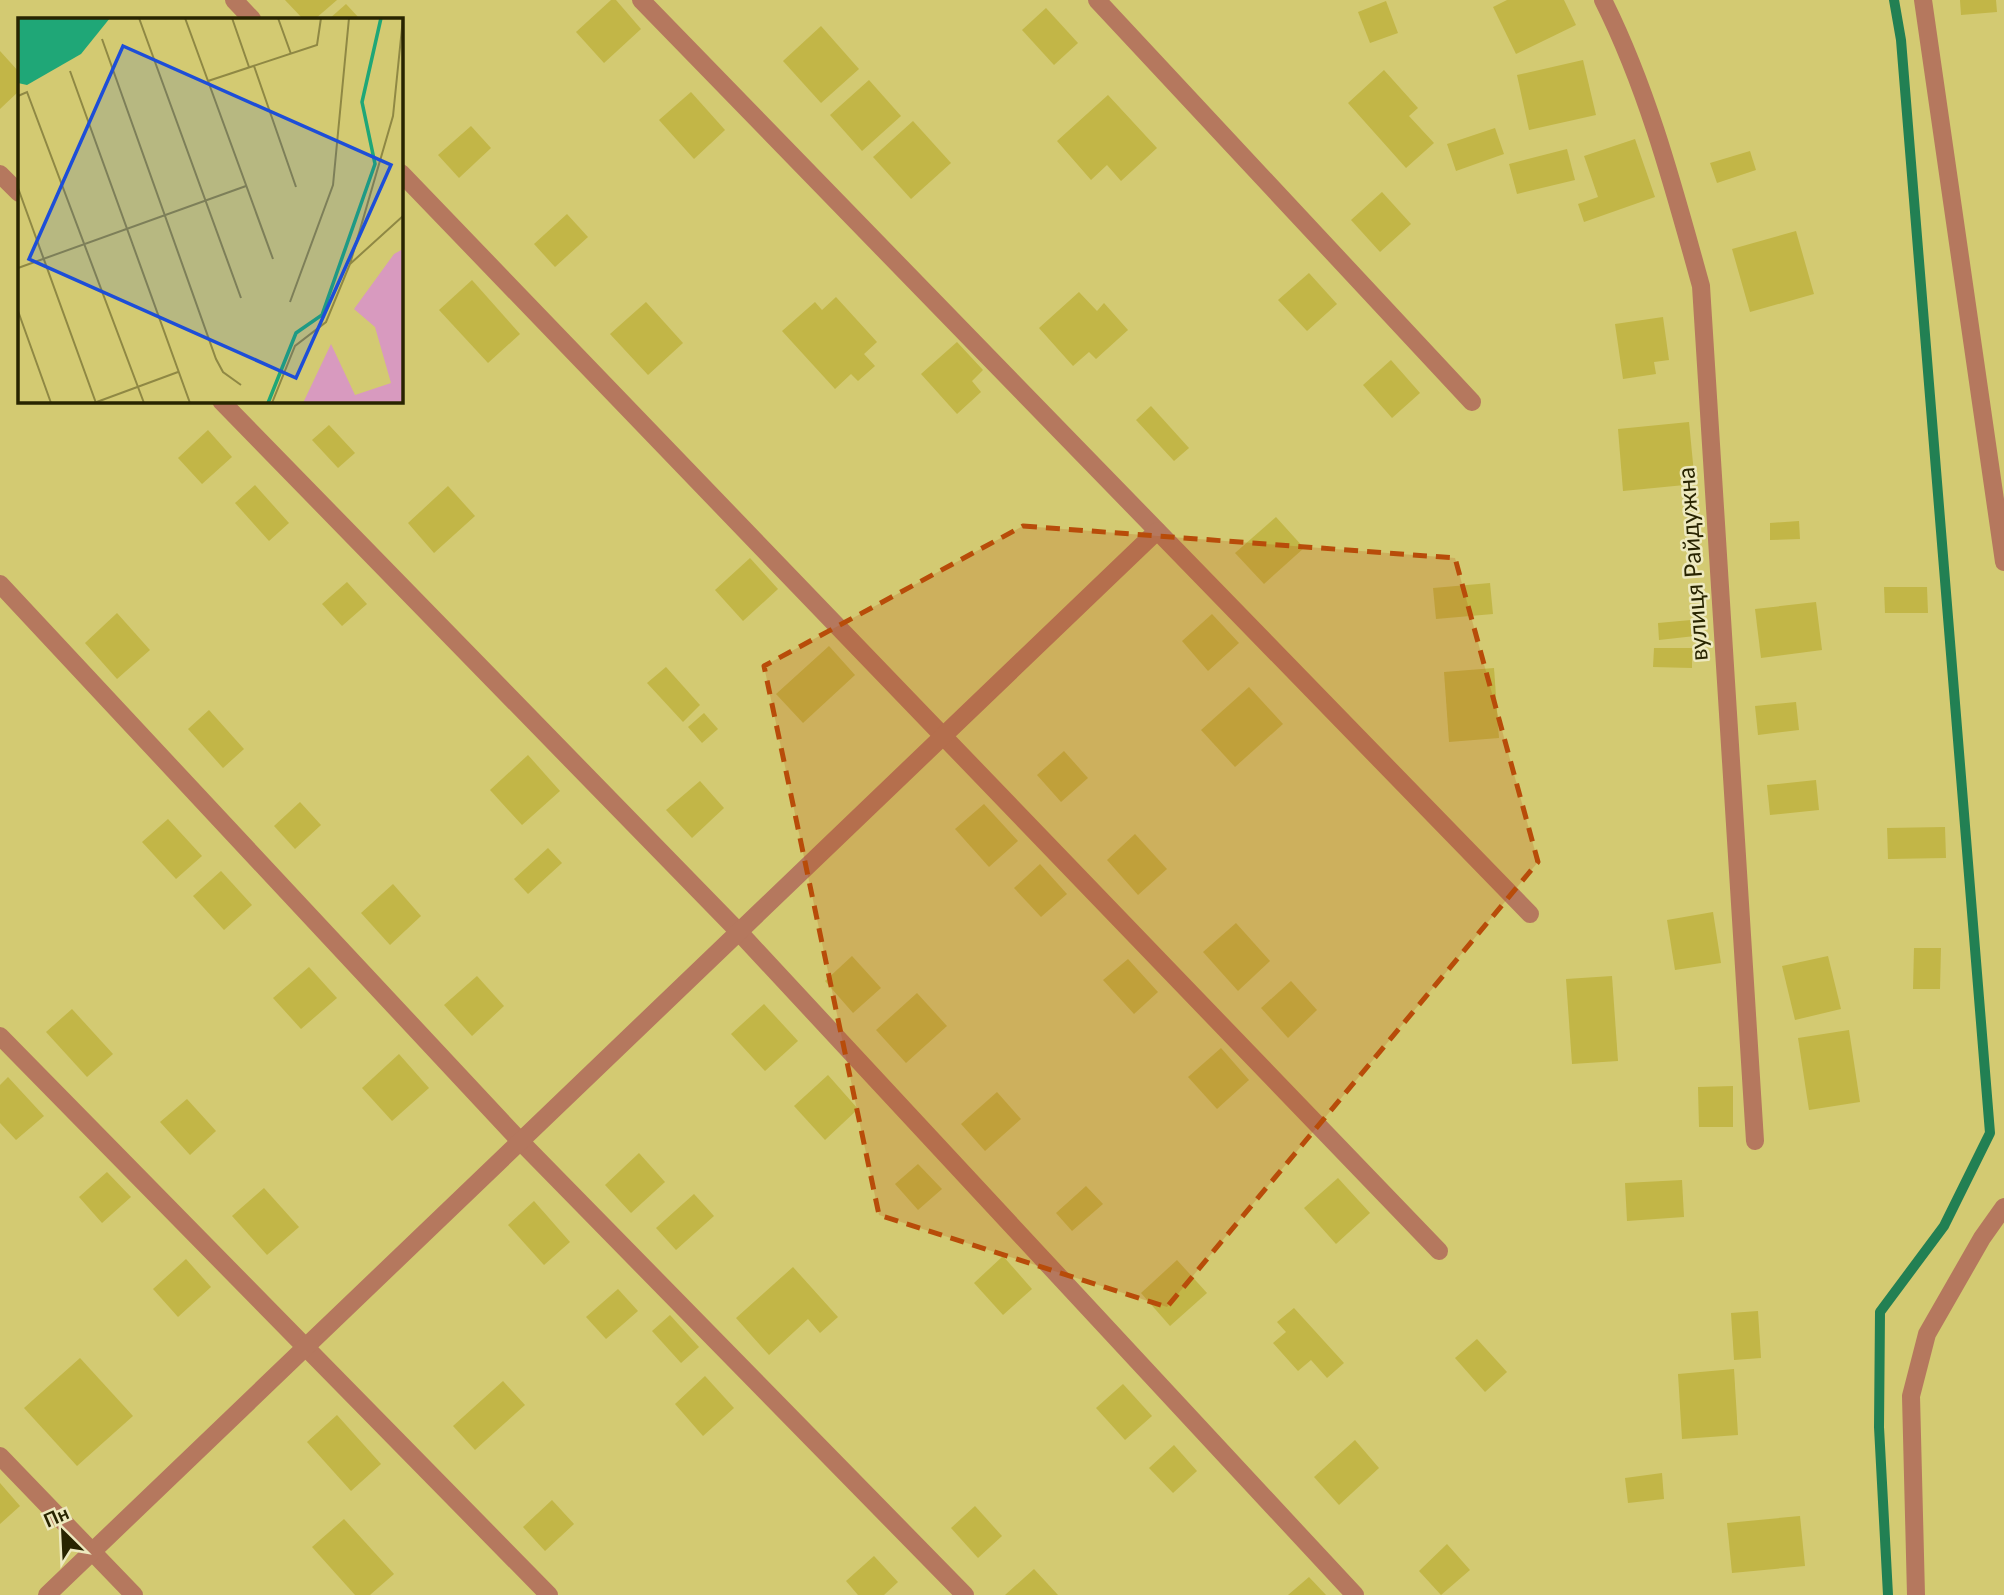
<svg xmlns="http://www.w3.org/2000/svg" width="2004" height="1595" viewBox="0 0 2004 1595" font-family="Lato,sans-serif">
	<rect width="100%" height="100%" fill="#d3ca72"/>
	<g fill="none" stroke-linecap="round" stroke-linejoin="round">
		<!-- stream -->
		<path stroke="#228053" stroke-width="10" d="M 1888,1595 L 1879,1427 L 1880,1312 L 1944,1226 L 1990,1133 L 1901,40 L 1894,0"/>
	</g>
	<!-- building -->
	<g fill="#c2b647">
		<path d="M 285,0 L 337,0 L 315,19 L 303,19 Z"/>
		<path d="M 611,0 L 616,0 L 641,29 L 604,63 L 576,32 Z"/>
		<path d="M 1507,0 L 1564,0 L 1576,25 L 1516,54 L 1493,7 Z"/>
		<path d="M 1960,0 L 1996,0 L 1997,12 L 1961,15 Z"/>
		<path d="M 1386,1 L 1398,33 L 1370,43 L 1358,12 Z"/>
		<path d="M 346,4 L 360,19 L 329,19 Z"/>
		<path d="M 1046,8 L 1078,43 L 1054,65 L 1022,30 Z"/>
		<path d="M 821,26 L 859,69 L 821,103 L 783,61 Z"/>
		<path d="M 0,51 L 19,72 L 19,91 L 0,109 Z"/>
		<path d="M 1583,60 L 1596,115 L 1529,130 L 1517,75 Z"/>
		<path d="M 1384,70 L 1418,108 L 1409,116 L 1434,143 L 1406,168 L 1348,103 Z"/>
		<path d="M 869,80 L 901,116 L 862,151 L 830,115 Z"/>
		<path d="M 691,92 L 725,130 L 694,159 L 659,120 Z"/>
		<path d="M 1108,95 L 1157,148 L 1121,181 L 1107,165 L 1091,180 L 1057,141 Z"/>
		<path d="M 913,121 L 951,163 L 911,199 L 873,157 Z"/>
		<path d="M 471,126 L 491,148 L 459,178 L 438,155 Z"/>
		<path d="M 1495,128 L 1504,154 L 1456,171 L 1447,144 Z"/>
		<path d="M 1635,139 L 1655,197 L 1584,222 L 1578,204 L 1598,197 L 1584,156 Z"/>
		<path d="M 1567,149 L 1575,180 L 1517,194 L 1509,164 Z"/>
		<path d="M 1750,151 L 1756,170 L 1717,183 L 1710,163 Z"/>
		<path d="M 1382,192 L 1411,224 L 1380,252 L 1351,220 Z"/>
		<path d="M 567,214 L 588,237 L 555,267 L 534,244 Z"/>
		<path d="M 1796,231 L 1814,294 L 1750,312 L 1732,249 Z"/>
		<path d="M 1309,273 L 1337,304 L 1307,331 L 1278,300 Z"/>
		<path d="M 472,280 L 520,334 L 488,363 L 439,310 Z"/>
		<path d="M 1079,292 L 1097,311 L 1104,303 L 1128,330 L 1096,359 L 1089,352 L 1073,366 L 1039,328 Z"/>
		<path d="M 836,297 L 877,342 L 864,354 L 875,366 L 858,381 L 851,374 L 835,389 L 782,331 L 815,302 L 822,310 Z"/>
		<path d="M 646,302 L 683,343 L 648,375 L 610,334 Z"/>
		<path d="M 1663,317 L 1669,360 L 1654,362 L 1656,374 L 1623,379 L 1615,324 Z"/>
		<path d="M 957,342 L 983,370 L 972,381 L 981,392 L 957,414 L 921,374 Z"/>
		<path d="M 1391,360 L 1420,393 L 1392,418 L 1363,385 Z"/>
		<path d="M 1151,406 L 1189,448 L 1174,461 L 1136,420 Z"/>
		<path d="M 1689,422 L 1695,484 L 1623,491 L 1618,429 Z"/>
		<path d="M 329,425 L 355,453 L 338,468 L 312,440 Z"/>
		<path d="M 208,430 L 232,457 L 202,484 L 178,458 Z"/>
		<path d="M 255,485 L 289,523 L 269,541 L 235,503 Z"/>
		<path d="M 448,486 L 475,516 L 434,553 L 408,523 Z"/>
		<path d="M 1276,517 L 1304,548 L 1264,584 L 1235,553 Z"/>
		<path d="M 1799,521 L 1800,539 L 1770,540 L 1770,523 Z"/>
		<path d="M 750,558 L 778,589 L 743,621 L 715,590 Z"/>
		<path d="M 347,582 L 367,604 L 342,626 L 322,604 Z"/>
		<path d="M 1490,583 L 1493,614 L 1436,619 L 1433,588 Z"/>
		<path d="M 1884,587 L 1927,587 L 1928,613 L 1885,613 Z"/>
		<path d="M 1816,602 L 1822,650 L 1761,658 L 1755,609 Z"/>
		<path d="M 117,613 L 150,650 L 117,679 L 85,643 Z"/>
		<path d="M 1212,614 L 1239,643 L 1208,671 L 1182,641 Z"/>
		<path d="M 1702,619 L 1704,635 L 1659,640 L 1658,623 Z"/>
		<path d="M 829,646 L 855,675 L 803,723 L 776,694 Z"/>
		<path d="M 1654,648 L 1692,648 L 1692,668 L 1653,667 Z"/>
		<path d="M 666,667 L 700,705 L 683,722 L 647,683 Z"/>
		<path d="M 1494,668 L 1499,738 L 1449,742 L 1444,672 Z"/>
		<path d="M 1249,687 L 1283,724 L 1235,767 L 1201,730 Z"/>
		<path d="M 1796,702 L 1799,730 L 1758,735 L 1755,706 Z"/>
		<path d="M 209,710 L 244,749 L 223,768 L 188,729 Z"/>
		<path d="M 704,713 L 718,729 L 702,743 L 688,727 Z"/>
		<path d="M 1064,751 L 1088,778 L 1061,802 L 1037,775 Z"/>
		<path d="M 528,755 L 560,791 L 522,825 L 490,790 Z"/>
		<path d="M 1816,780 L 1819,810 L 1770,815 L 1767,785 Z"/>
		<path d="M 700,781 L 724,808 L 692,838 L 666,810 Z"/>
		<path d="M 300,802 L 321,825 L 295,849 L 274,826 Z"/>
		<path d="M 984,804 L 1018,841 L 989,867 L 955,829 Z"/>
		<path d="M 168,819 L 202,856 L 176,879 L 142,842 Z"/>
		<path d="M 1945,827 L 1946,858 L 1888,859 L 1887,828 Z"/>
		<path d="M 1135,834 L 1167,869 L 1138,895 L 1107,860 Z"/>
		<path d="M 548,848 L 562,863 L 528,894 L 514,879 Z"/>
		<path d="M 1040,864 L 1067,894 L 1041,917 L 1014,888 Z"/>
		<path d="M 221,871 L 252,905 L 224,930 L 193,896 Z"/>
		<path d="M 393,884 L 421,916 L 390,945 L 361,913 Z"/>
		<path d="M 1713,912 L 1721,963 L 1675,970 L 1667,920 Z"/>
		<path d="M 1236,923 L 1270,961 L 1238,991 L 1203,952 Z"/>
		<path d="M 1914,948 L 1941,948 L 1940,989 L 1913,989 Z"/>
		<path d="M 852,956 L 881,988 L 853,1013 L 825,981 Z"/>
		<path d="M 1828,956 L 1841,1009 L 1795,1020 L 1782,966 Z"/>
		<path d="M 1128,959 L 1158,992 L 1134,1014 L 1103,980 Z"/>
		<path d="M 309,967 L 337,998 L 301,1029 L 273,998 Z"/>
		<path d="M 477,976 L 504,1006 L 472,1036 L 444,1005 Z"/>
		<path d="M 1612,976 L 1618,1061 L 1572,1064 L 1566,979 Z"/>
		<path d="M 1291,981 L 1317,1010 L 1288,1038 L 1261,1008 Z"/>
		<path d="M 917,993 L 947,1026 L 906,1063 L 876,1030 Z"/>
		<path d="M 764,1004 L 798,1041 L 765,1071 L 731,1034 Z"/>
		<path d="M 72,1009 L 113,1054 L 87,1077 L 46,1032 Z"/>
		<path d="M 1849,1030 L 1860,1102 L 1809,1110 L 1798,1038 Z"/>
		<path d="M 1221,1048 L 1249,1080 L 1217,1109 L 1188,1077 Z"/>
		<path d="M 399,1054 L 429,1088 L 392,1121 L 362,1088 Z"/>
		<path d="M 828,1075 L 858,1109 L 825,1140 L 794,1106 Z"/>
		<path d="M 8,1077 L 44,1116 L 16,1140 L 0,1123 L 0,1085 Z"/>
		<path d="M 1733,1086 L 1733,1127 L 1699,1127 L 1698,1087 Z"/>
		<path d="M 997,1092 L 1021,1119 L 985,1151 L 961,1124 Z"/>
		<path d="M 187,1099 L 216,1131 L 190,1155 L 160,1122 Z"/>
		<path d="M 639,1153 L 665,1182 L 631,1213 L 605,1185 Z"/>
		<path d="M 918,1164 L 942,1189 L 918,1210 L 895,1184 Z"/>
		<path d="M 107,1172 L 131,1197 L 102,1223 L 79,1197 Z"/>
		<path d="M 1338,1178 L 1370,1213 L 1336,1244 L 1304,1208 Z"/>
		<path d="M 1682,1180 L 1684,1217 L 1627,1221 L 1625,1183 Z"/>
		<path d="M 1086,1186 L 1103,1204 L 1072,1231 L 1056,1213 Z"/>
		<path d="M 264,1188 L 299,1227 L 267,1255 L 232,1216 Z"/>
		<path d="M 694,1194 L 714,1216 L 676,1250 L 656,1228 Z"/>
		<path d="M 534,1201 L 570,1242 L 544,1265 L 508,1225 Z"/>
		<path d="M 1003,1256 L 1032,1289 L 1003,1315 L 974,1283 Z"/>
		<path d="M 186,1259 L 211,1287 L 178,1317 L 153,1289 Z"/>
		<path d="M 1177,1260 L 1207,1293 L 1170,1326 L 1141,1293 Z"/>
		<path d="M 793,1267 L 838,1317 L 820,1333 L 808,1319 L 769,1355 L 736,1318 Z"/>
		<path d="M 618,1289 L 638,1311 L 606,1339 L 586,1317 Z"/>
		<path d="M 1294,1308 L 1344,1363 L 1327,1378 L 1311,1360 L 1298,1371 L 1273,1343 L 1286,1332 L 1277,1322 Z"/>
		<path d="M 1758,1311 L 1761,1358 L 1734,1360 L 1731,1313 Z"/>
		<path d="M 670,1315 L 699,1347 L 681,1363 L 652,1331 Z"/>
		<path d="M 1477,1339 L 1507,1372 L 1485,1392 L 1455,1358 Z"/>
		<path d="M 80,1358 L 133,1416 L 77,1466 L 24,1408 Z"/>
		<path d="M 1734,1369 L 1738,1435 L 1682,1439 L 1678,1374 Z"/>
		<path d="M 705,1376 L 734,1408 L 703,1436 L 675,1404 Z"/>
		<path d="M 503,1381 L 525,1405 L 475,1450 L 453,1426 Z"/>
		<path d="M 1123,1384 L 1152,1416 L 1125,1440 L 1096,1408 Z"/>
		<path d="M 337,1415 L 381,1464 L 351,1491 L 307,1442 Z"/>
		<path d="M 1355,1440 L 1379,1468 L 1339,1505 L 1314,1477 Z"/>
		<path d="M 1174,1445 L 1197,1471 L 1173,1493 L 1149,1468 Z"/>
		<path d="M 1662,1473 L 1664,1499 L 1628,1503 L 1625,1478 Z"/>
		<path d="M 0,1483 L 20,1506 L 0,1524 Z"/>
		<path d="M 552,1500 L 574,1524 L 545,1551 L 523,1527 Z"/>
		<path d="M 975,1506 L 1002,1536 L 978,1558 L 951,1528 Z"/>
		<path d="M 1800,1516 L 1805,1566 L 1732,1573 L 1727,1523 Z"/>
		<path d="M 344,1519 L 394,1574 L 370,1595 L 355,1595 L 312,1547 Z"/>
		<path d="M 1447,1544 L 1470,1570 L 1441,1595 L 1419,1571 Z"/>
		<path d="M 874,1556 L 898,1582 L 884,1595 L 858,1595 L 846,1581 Z"/>
		<path d="M 1034,1569 L 1058,1595 L 1005,1595 Z"/>
		<path d="M 1309,1577 L 1326,1595 L 1288,1595 Z"/>
	</g>
	<g fill="none" stroke-linecap="round" stroke-linejoin="round">
		<!-- street -->
		<g stroke="#b5785e" stroke-width="18">
			<path d="M 234,0 L 252,19"/>
			<path d="M 641,0 L 1530,914"/>
			<path d="M 1097,0 L 1472,402"/>
			<path d="M 1603,0 C 1648,90 1674,189 1701,286 L 1755,1141"/>
			<path d="M 1923,0 L 2004,562"/>
			<path d="M 401,173 L 1439,1251"/>
			<path d="M 0,174 L 19,193"/>
			<path d="M 221,401 L 739,932 L 1355,1595"/>
			<path d="M 0,584 L 520,1141 L 965,1595"/>
			<path d="M 0,1036 L 549,1595"/>
			<path d="M 0,1456 L 134,1595"/>
			<path d="M 47,1595 L 1157,531"/>
			<path d="M 1916,1595 L 1911,1396 L 1927,1334 L 1982,1238 L 2004,1207"/>
		</g>
	</g>
	<!-- marked area -->
	<path fill="#b84c09" fill-opacity="0.2" stroke="#b84c09" stroke-width="5" stroke-dasharray="14 9" stroke-linejoin="round" d="M 1023,526 L 1455,558 L 1538,862 L 1167,1307 L 879,1215 L 764,666 Z"/>
	<g text-anchor="middle" stroke-width="5" stroke-linejoin="round" paint-order="stroke">
		<!-- street labels -->
		<g font-size="24" fill="#282400" stroke="#ede9bf">
			<text transform="translate(1693 564) rotate(-94)" y="8">вулиця Райдужна</text>
		</g>
	</g>
	<!-- overview -->
	<g transform="translate(18 18)">
		<rect width="385" height="385" fill="#d3ca72"/>
		<path d="M 385,231 L 385,385 L 285,385 L 313,326 L 337,377 L 373,365 L 357,309 L 336,291 L 376,236 Z" fill="#d89abf"/>
		<path d="M 0,0 L 92,0 L 63,36 L 9,67 L 0,65 Z" fill="#1fa777"/>
		<path fill="none" stroke="#1fa777" stroke-width="3.5" d="M 250,385 L 278,315 L 304,297 L 357,146 L 344,84 L 363,0"/>
		<path fill="none" stroke="#8f8844" stroke-width="2" d="M 121,0 L 223,280M 167,0 L 255,241M 214,0 L 231,49M 260,0 L 273,36M 84,21 L 198,341 L 205,354 L 223,367M 236,48 L 278,169M 52,53 L 172,385M 190,63 L 299,27 L 303,0M 0,78 L 9,74 L 126,385M 0,170 L 78,385M 332,246 L 385,198M 0,250 L 228,168M 272,284 L 315,167 L 331,0M 0,293 L 33,385M 76,385 L 160,354M 254,385 L 277,328 L 308,304 L 332,246 L 375,98 L 385,0"/>
		<path fill="#1d4ed8" fill-opacity="0.15" stroke="#1d4ed8" stroke-width="3.5" d="M 105,28 L 373,147 L 278,360 L 11,241 Z"/>
		<rect width="385" height="385" fill="none" stroke="#282400" stroke-width="3.5"/>
	</g>
	<!-- north arrow -->
	<g transform="translate(63 1532) rotate(336)" stroke="#ede9bf" stroke-width="5" paint-order="stroke">
	<path d="M0-5L12 26L0 18L-12 26Z" fill="#282400"/>
	<text y="-10" font-size="19" font-weight="bold" text-anchor="middle" fill="#282400">Пн</text>
	</g>
</svg>
